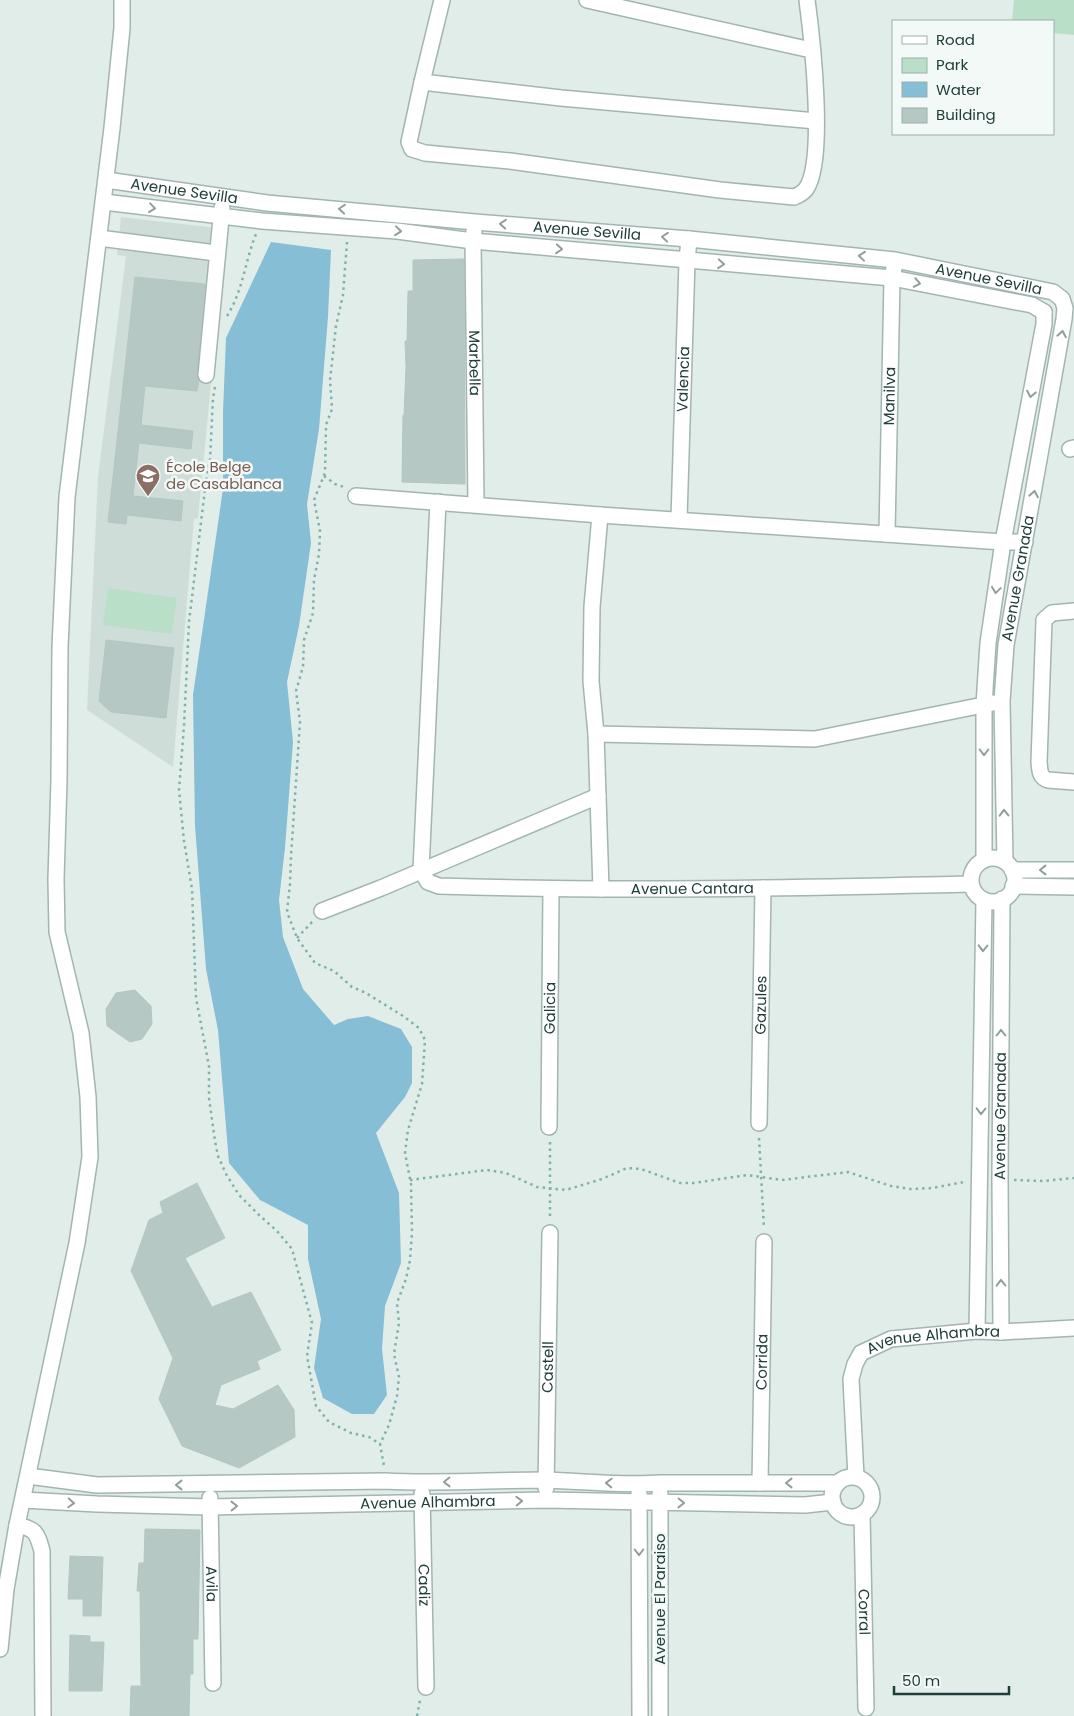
<svg xmlns="http://www.w3.org/2000/svg" width="1074" height="1716" viewBox="0 0 1074 1716" font-family="Poppins,sans-serif">
	<rect width="100%" height="100%" fill="#e1ede9"/>
	<!-- built -->
	<path fill="#cfddd9" d="M 121,217 L 226,229 L 198,518 L 194,519 L 173,767 L 87,710 L 98,477 L 126,256 L 117,255 Z"/>
	<!-- green -->
	<g fill="#b9dfc9">
		<path d="M 1014,0 L 1074,0 L 1074,35 L 1053,33 L 1053,21 L 1012,21 Z"/>
		<path d="M 108,588 L 177,598 L 172,634 L 103,625 Z"/>
	</g>
	<!-- water -->
	<path fill="#86bed5" d="M 271,242 L 331,250 L 328,317 L 319,429 L 307,504 L 311,543 L 299,626 L 287,682 L 293,742 L 285,848 L 279,900 L 283,937 L 303,989 L 334,1025 L 348,1019 L 368,1016 L 401,1029 L 412,1047 L 412,1083 L 405,1097 L 376,1133 L 399,1193 L 401,1263 L 385,1306 L 382,1349 L 387,1395 L 374,1414 L 352,1414 L 323,1398 L 314,1368 L 321,1319 L 308,1259 L 308,1225 L 260,1200 L 229,1163 L 218,1030 L 206,969 L 195,826 L 193,695 L 223,489 L 223,412 L 226,338 Z"/>
	<!-- building -->
	<g fill="#b6c8c3" stroke="#b3c7c2">
		<path d="M 464,259 L 465,484 L 402,482 L 403,415 L 404,415 L 406,367 L 405,341 L 407,341 L 408,291 L 413,291 L 413,260 Z"/>
		<path d="M 135,277 L 205,284 L 197,374 L 199,380 L 197,391 L 145,386 L 141,425 L 193,431 L 191,449 L 139,443 L 133,496 L 183,501 L 181,521 L 127,515 L 126,524 L 108,522 Z"/>
		<path d="M 106,640 L 174,648 L 166,718 L 111,712 L 99,701 Z"/>
		<path d="M 135,990 L 151,1006 L 152,1024 L 142,1039 L 130,1042 L 107,1026 L 106,1009 L 116,993 Z"/>
		<path d="M 197,1183 L 225,1238 L 185,1258 L 212,1307 L 251,1292 L 281,1350 L 257,1361 L 260,1369 L 221,1385 L 215,1405 L 233,1409 L 278,1385 L 294,1410 L 295,1437 L 239,1468 L 182,1446 L 159,1399 L 173,1358 L 131,1271 L 149,1220 L 163,1213 L 160,1202 Z"/>
		<path d="M 145,1529 L 200,1530 L 198,1639 L 193,1639 L 193,1674 L 190,1674 L 189,1716 L 130,1716 L 131,1686 L 141,1686 L 140,1591 L 137,1591 L 139,1563 L 144,1563 Z"/>
		<path d="M 70,1556 L 103,1557 L 101,1616 L 83,1616 L 83,1599 L 68,1599 Z"/>
		<path d="M 70,1635 L 90,1636 L 90,1642 L 104,1642 L 102,1691 L 69,1691 Z"/>
	</g>
	<g fill="none" stroke-linecap="round" stroke-linejoin="round">
		<defs>
			<g id="minor">
				<path d="M 442,0 L 422,82 L 409,142 L 412,149 L 425,153 L 510,161 L 720,190 L 794,197 C 799,195 803,193 806,189 C 826,161 812,37 807,0"/>
				<path d="M 587,0 L 811,50"/>
				<path d="M 422,82 L 561,98 L 816,121"/>
				<path id="s1" d="M 106,180 L 267,203 L 475,222 L 689,239 L 895,260 L 1048,291 L 1053,292 L 1062,299"/>
				<path d="M 104,202 L 262,221 L 397,231 L 473,241 L 892,278 L 1032,305 L 1044,312"/>
				<path id="s2" d="M 474,231 L 473,241 L 476,504"/>
				<path d="M 99,238 L 216,253"/>
				<path d="M 206,375 L 222,208"/>
				<path d="M 1070,449 L 1074,448"/>
				<path d="M 356,496 L 600,515 L 1003,542 L 1025,542"/>
				<path d="M 600,515 L 592,607 L 591,681 L 596,734 L 601,889"/>
				<path id="s3" d="M 679,519 L 687,261 L 689,239"/>
				<path id="s4" d="M 887,534 L 892,278 L 894,268"/>
				<path d="M 1074,611 L 1052,613 L 1044,620 L 1039,762 C 1040,770 1039,777 1048,780 L 1074,782"/>
				<path d="M 596,734 L 815,739 L 993,703"/>
				<circle cx="993" cy="880" r="22"/>
				<path d="M 984,860 L 984,705 L 988,643 L 1003,542 L 1044,324 L 1044,312"/>
				<path id="s5" d="M 1005,861 L 1002,701 L 1006,645 L 1064,319 L 1065,308 L 1062,299"/>
				<path id="s6" d="M 421,870 L 428,882 L 439,886 C 617,892 794,888 971,884"/>
				<path d="M 421,870 L 438,502"/>
				<path d="M 1012,870 L 1074,870"/>
				<path d="M 1013,886 L 1074,887"/>
				<path d="M 322,911 L 381,888 L 598,796"/>
				<path id="s7" d="M 759,1123 L 763,888"/>
				<path id="s8" d="M 549,1127 L 551,890"/>
				<path d="M 977,1331 L 984,900"/>
				<path id="s9" d="M 1001,1332 L 1000,1179 L 1002,899"/>
				<path d="M 28,1476 L 97,1485 L 385,1481 C 438,1484 492,1480 545,1480 C 583,1481 622,1486 660,1483 L 838,1483"/>
				<circle cx="852" cy="1497" r="20"/>
				<path id="s10" d="M 856,1477 L 851,1379 L 855,1364 L 861,1353 L 891,1339 L 977,1331 L 1001,1332 L 1074,1328"/>
				<path id="s11" d="M 760,1483 L 764,1242"/>
				<path id="s12" d="M 546,1488 L 550,1233"/>
				<path d="M 639,1493 L 640,1716"/>
				<path id="s13" d="M 422,1494 L 426,1687"/>
				<path id="s14" d="M 210,1498 L 213,1683"/>
				<path id="s15" d="M 23,1500 L 97,1504 L 210,1507 L 546,1500 L 805,1505 L 833,1502"/>
				<path id="s16" d="M 862,1514 L 866,1708"/>
				<path d="M 17,1525 C 36,1529 37,1533 42,1551 L 43,1716"/>
				<path d="M 0,1649 L 6,1589 L 17,1525 L 77,1243 L 90,1157 L 88,1097 L 81,1033 L 57,932 L 56,879 L 59,780 L 60,647 L 67,497 L 112,128 L 122,28 L 122,0"/>
				<path d="M 660,1716 L 660,1493"/>
			</g>
		</defs>
		<!-- minor casing -->
		<use href="#minor" stroke="#a3b5b1" stroke-width="18"/>
		<!-- path -->
		<g stroke="#80b2aa" stroke-width="2.5" stroke-dasharray="2.5 4" stroke-linecap="butt">
			<path d="M 347,242 L 343,295 L 336,326 L 330,380 L 332,409 L 326,425 L 325,473 L 314,500 L 320,531 L 319,554 L 314,580 L 313,613 L 304,640 L 303,667 L 296,691 L 300,722 L 291,856 L 290,884 L 287,912 L 297,938 L 315,963 L 334,971 L 352,987 L 366,993 L 403,1016 L 419,1028 L 425,1040 L 422,1084 L 408,1130 L 405,1153 L 411,1184 L 412,1232 L 410,1260 L 406,1279 L 397,1303 L 399,1323 L 394,1354 L 399,1377 L 397,1396 L 389,1425 L 380,1444"/>
			<path d="M 227,316 C 243,291 245,261 256,234"/>
			<path d="M 215,387 L 213,398 L 210,460 L 206,481 L 189,622 L 184,726 L 179,790 L 184,841 L 192,889 L 196,998 L 209,1066 L 209,1098 L 215,1141 L 218,1156 L 226,1174 L 239,1195 L 259,1215 L 277,1231 L 292,1249 L 312,1323 L 307,1356 L 316,1406 L 329,1422 L 351,1433 L 369,1437 L 380,1444 L 384,1466"/>
			<path d="M 324,476 L 335,484 L 344,487"/>
			<path d="M 297,938 L 313,921"/>
			<path d="M 759,1138 L 764,1228"/>
			<path d="M 550,1142 L 550,1219"/>
			<path d="M 410,1180 L 487,1170 L 506,1173 L 537,1187 L 566,1190 L 602,1179 L 627,1168 L 641,1169 L 680,1183 L 694,1183 L 747,1175 L 782,1180 L 848,1172 L 891,1186 L 910,1189 L 932,1188 L 964,1182"/>
			<path d="M 1014,1180 L 1044,1181 L 1074,1178"/>
			<path d="M 417,1716 L 420,1700"/>
		</g>
		<!-- minor -->
		<use href="#minor" stroke="#fff" stroke-width="15"/>
	</g>
	<!-- one-way arrows -->
	<defs><path id="oneway-chevron" d="M-2-3.5L2.5 0L-2 3.5" fill="none" stroke-width="1.6" stroke-linecap="round" stroke-linejoin="round" transform="scale(1.25)"/></defs>
	<g stroke="#909f9d">
		<use href="#oneway-chevron" transform="translate(152 208) rotate(7)"/>
		<use href="#oneway-chevron" transform="translate(342 209) rotate(-175)"/>
		<use href="#oneway-chevron" transform="translate(503 224) rotate(-175)"/>
		<use href="#oneway-chevron" transform="translate(398 231) rotate(6)"/>
		<use href="#oneway-chevron" transform="translate(665 237) rotate(-175)"/>
		<use href="#oneway-chevron" transform="translate(559 249) rotate(5)"/>
		<use href="#oneway-chevron" transform="translate(862 256) rotate(-174)"/>
		<use href="#oneway-chevron" transform="translate(721 264) rotate(5)"/>
		<use href="#oneway-chevron" transform="translate(917 283) rotate(11)"/>
		<use href="#oneway-chevron" transform="translate(1062 334) rotate(-80)"/>
		<use href="#oneway-chevron" transform="translate(1031 394) rotate(101)"/>
		<use href="#oneway-chevron" transform="translate(1034 494) rotate(-80)"/>
		<use href="#oneway-chevron" transform="translate(996 590) rotate(98)"/>
		<use href="#oneway-chevron" transform="translate(984 752) rotate(90)"/>
		<use href="#oneway-chevron" transform="translate(1004 813) rotate(-91)"/>
		<use href="#oneway-chevron" transform="translate(1043 870) rotate(-180)"/>
		<use href="#oneway-chevron" transform="translate(983 948) rotate(91)"/>
		<use href="#oneway-chevron" transform="translate(1001 1033) rotate(-90)"/>
		<use href="#oneway-chevron" transform="translate(981 1111) rotate(91)"/>
		<use href="#oneway-chevron" transform="translate(1001 1283) rotate(-91)"/>
		<use href="#oneway-chevron" transform="translate(447 1482) rotate(179)"/>
		<use href="#oneway-chevron" transform="translate(609 1483) rotate(-178)"/>
		<use href="#oneway-chevron" transform="translate(789 1483) rotate(-180)"/>
		<use href="#oneway-chevron" transform="translate(179 1485) rotate(180)"/>
		<use href="#oneway-chevron" transform="translate(519 1501) rotate(-2)"/>
		<use href="#oneway-chevron" transform="translate(71 1503) rotate(3)"/>
		<use href="#oneway-chevron" transform="translate(681 1503) rotate(1)"/>
		<use href="#oneway-chevron" transform="translate(234 1506) rotate(-1)"/>
		<use href="#oneway-chevron" transform="translate(639 1552) rotate(90)"/>
	</g>
	<!-- icons -->
	<defs>
		<symbol id="school-pin" viewBox="-11 -11 22 30"><path d="M0 17L-7.5 6A9.5 9.5 0 1 1 7.5 6Z" fill="#8d6e63" stroke="#f2f9f7"/><path d="M0-5L7-2L0 1L-7-2ZM-4 1L0 2.5L4 1V4Q0 6-4 4Z" fill="#fff"/></symbol>
	</defs>
	<g fill-rule="evenodd">
		<use href="#school-pin" x="134" y="462" width="28" height="38"/>
	</g>
	<g text-anchor="middle" stroke-width="5" stroke-linejoin="round" paint-order="stroke">
		<!-- street labels -->
		<g font-size="15" fill="#203f3b" stroke="#f2f9f7">
			<text dy="5" stroke="none"><textPath href="#s1" startOffset="79">Avenue Sevilla</textPath></text>
			<text dy="5" stroke="none"><textPath href="#s1" startOffset="484">Avenue Sevilla</textPath></text>
			<text dy="5" stroke="none"><textPath href="#s1" startOffset="889">Avenue Sevilla</textPath></text>
			<text dy="5" stroke="none"><textPath href="#s2" startOffset="132">Marbella</textPath></text>
			<text dy="5" stroke="none"><textPath href="#s3" startOffset="140">Valencia</textPath></text>
			<text dy="5" stroke="none"><textPath href="#s4" startOffset="138">Manilva</textPath></text>
			<text dy="5" stroke="none"><textPath href="#s5" startOffset="284">Avenue Granada</textPath></text>
			<text dy="5" stroke="none"><textPath href="#s6" startOffset="279">Avenue Cantara</textPath></text>
			<text dy="5" stroke="none"><textPath href="#s7" startOffset="118">Gazules</textPath></text>
			<text dy="5" stroke="none"><textPath href="#s8" startOffset="119">Galicia</textPath></text>
			<text dy="5" stroke="none"><textPath href="#s9" startOffset="216">Avenue Granada</textPath></text>
			<text dy="5" stroke="none"><textPath href="#s10" startOffset="201">Avenue Alhambra</textPath></text>
			<text dy="5" stroke="none"><textPath href="#s11" startOffset="121">Corrida</textPath></text>
			<text dy="5" stroke="none"><textPath href="#s12" startOffset="121">Castell</textPath></text>
			<text dy="5" stroke="none"><textPath href="#s15" startOffset="405">Avenue Alhambra</textPath></text>
			<text dy="5" stroke="none"><textPath href="#s14" startOffset="86">Avila</textPath></text>
			<text dy="5" stroke="none"><textPath href="#s13" startOffset="91">Cadiz</textPath></text>
			<text transform="translate(660 1599) rotate(-90)" y="5">Avenue El Paraiso</text>
			<text dy="5" stroke="none"><textPath href="#s16" startOffset="98">Corral</textPath></text>
		</g>
		<!-- education labels -->
		<g font-size="15" fill="#785e54" stroke="#f2f9f7" text-anchor="start">
			<text x="166" y="472">École Belge<tspan x="166" dy="17">de Casablanca</tspan></text>
		</g>
	</g>
	<!-- legend -->
	<rect x="892" y="20" width="162" height="115" fill="#f2f9f7" stroke="#9eafac"/>
	<rect x="902" y="36" width="25" height="8" fill="#ffffff" stroke="#9eafac"/>
	<text x="936" y="45" font-size="15" fill="#203f3b">Road</text>
	<rect x="902" y="58" width="25" height="15" fill="#b9dfc9" stroke="#9eafac"/>
	<text x="936" y="70" font-size="15" fill="#203f3b">Park</text>
	<rect x="902" y="82" width="25" height="15" fill="#86bed5" stroke="#9eafac"/>
	<text x="936" y="95" font-size="15" fill="#203f3b">Water</text>
	<rect x="902" y="108" width="25" height="15" fill="#b6c8c3" stroke="#9eafac"/>
	<text x="936" y="120" font-size="15" fill="#203f3b">Building</text>
	<!-- scale -->
	<path d="M894 1686v8h115v-8" fill="none" stroke="#203f3b" stroke-width="2.5"/>
	<text x="902" y="1686" font-size="15" fill="#203f3b" stroke="#f2f9f7" stroke-width="4" paint-order="stroke">50 m</text>
</svg>
